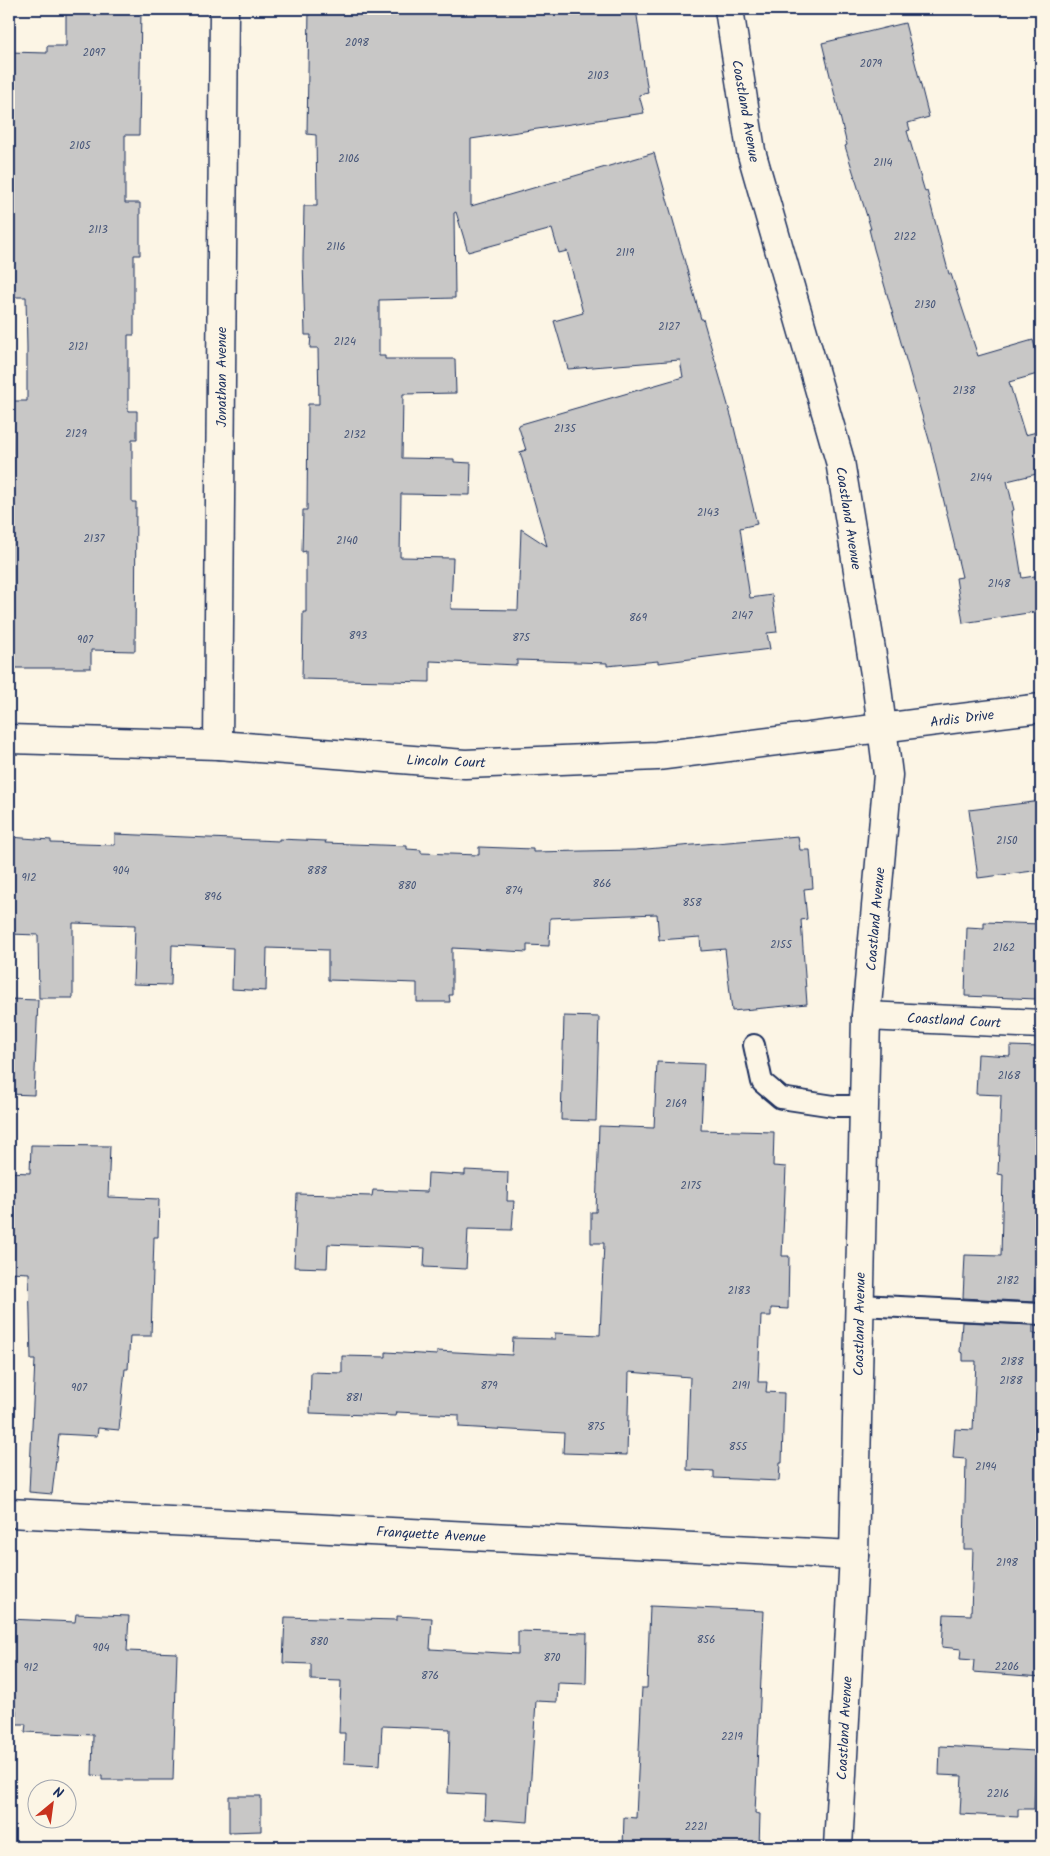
<svg xmlns="http://www.w3.org/2000/svg" width="1050" height="1856" viewBox="0 0 1050 1856" font-family="Kalam,sans-serif">
	<rect width="100%" height="100%" fill="#fcf5e5"/>
	<filter id="ink" filterUnits="userSpaceOnUse"><feTurbulence type="fractalNoise" baseFrequency=".02" numOctaves="2"/><feDisplacementMap in="SourceGraphic" scale="10" xChannelSelector="R" yChannelSelector="G"/><feConvolveMatrix kernelMatrix="1 2 1 2 8 2 1 2 1" color-interpolation-filters="sRGB"/></filter>
	<g filter="url(#ink)">
		<!-- building -->
		<g fill="#c8c7c6" stroke="#1b2f5e" fill-rule="evenodd">
			<path d="M 66,9 L 141,10 L 139,135 L 125,135 L 125,203 L 140,203 L 140,255 L 134,255 L 134,335 L 128,335 L 128,411 L 137,411 L 137,439 L 132,439 L 132,502 L 136,502 L 135,651 L 91,650 L 91,668 L 9,668 L 9,454 L 12,454 L 11,401 L 27,401 L 27,348 L 26,297 L 9,297 L 9,261 L 10,261 L 9,52 L 47,53 L 47,46 L 66,46 Z"/>
			<path d="M 309,9 L 636,9 L 648,93 L 639,95 L 644,113 L 471,139 L 471,206 L 654,153 L 701,319 L 703,319 L 732,419 L 757,524 L 740,528 L 750,598 L 772,595 L 777,632 L 767,633 L 770,649 L 658,663 L 658,661 L 607,666 L 607,663 L 517,660 L 517,665 L 430,661 L 430,682 L 302,679 L 303,612 L 306,612 L 306,551 L 302,552 L 303,510 L 307,510 L 308,404 L 319,404 L 318,348 L 310,348 L 311,335 L 305,335 L 303,259 L 304,206 L 317,206 L 316,135 L 307,134 ZM 456,212 L 468,252 L 552,229 L 559,253 L 567,251 L 583,313 L 554,321 L 568,369 L 680,360 L 683,377 L 518,425 L 526,450 L 520,452 L 547,546 L 521,529 L 518,610 L 451,609 L 453,558 L 400,557 L 401,494 L 470,495 L 471,463 L 454,462 L 454,459 L 402,458 L 403,394 L 456,393 L 455,359 L 385,359 L 385,356 L 379,356 L 379,300 L 455,298 L 454,213 Z"/>
			<path d="M 905,23 L 929,117 L 908,123 L 910,130 L 907,131 L 925,192 L 927,191 L 949,274 L 951,274 L 978,356 L 1033,340 L 1041,368 L 1041,373 L 1009,382 L 1025,435 L 1041,431 L 1041,473 L 1007,481 L 1014,510 L 1011,511 L 1022,578 L 1041,575 L 1041,611 L 963,623 L 956,578 L 962,577 L 930,443 L 874,249 L 869,229 L 871,229 L 845,146 L 847,145 L 822,43 Z"/>
			<path d="M 1041,801 L 1041,870 L 978,878 L 969,810 Z"/>
			<path d="M 115,834 L 279,841 L 279,839 L 326,841 L 325,843 L 407,846 L 407,849 L 421,850 L 421,853 L 479,855 L 479,847 L 533,849 L 533,852 L 635,850 L 798,836 L 800,850 L 810,850 L 813,888 L 804,889 L 807,919 L 801,920 L 807,1004 L 732,1011 L 725,949 L 701,951 L 700,937 L 659,940 L 657,914 L 550,918 L 549,946 L 527,945 L 527,952 L 452,948 L 452,995 L 449,995 L 450,1002 L 417,1002 L 417,983 L 328,980 L 328,950 L 267,948 L 266,991 L 232,989 L 233,948 L 172,945 L 171,985 L 133,984 L 135,925 L 73,923 L 73,998 L 39,998 L 38,935 L 9,934 L 9,837 L 51,840 L 51,843 L 115,845 Z"/>
			<path d="M 984,922 L 1041,924 L 1041,966 L 1037,966 L 1036,999 L 965,996 L 967,927 L 984,928 Z"/>
			<path d="M 9,999 L 38,1000 L 34,1095 L 9,1094 Z"/>
			<path d="M 564,1016 L 599,1017 L 596,1121 L 561,1120 Z"/>
			<path d="M 1010,1046 L 1041,1047 L 1041,1220 L 1038,1220 L 1034,1302 L 963,1298 L 965,1255 L 1001,1256 L 1003,1175 L 998,1174 L 1001,1095 L 976,1094 L 978,1054 L 1010,1056 Z"/>
			<path d="M 657,1062 L 704,1064 L 701,1130 L 774,1132 L 773,1166 L 786,1167 L 782,1256 L 789,1256 L 788,1309 L 771,1308 L 771,1316 L 761,1316 L 758,1382 L 767,1382 L 766,1392 L 784,1393 L 782,1463 L 780,1463 L 779,1481 L 714,1478 L 714,1471 L 687,1470 L 690,1377 L 629,1372 L 627,1455 L 563,1453 L 564,1433 L 459,1427 L 459,1415 L 397,1412 L 396,1416 L 310,1413 L 311,1372 L 342,1373 L 342,1356 L 386,1357 L 386,1352 L 437,1355 L 437,1351 L 512,1355 L 513,1338 L 555,1339 L 555,1333 L 600,1335 L 604,1243 L 591,1243 L 591,1212 L 596,1212 L 599,1126 L 654,1128 Z"/>
			<path d="M 31,1145 L 110,1146 L 108,1197 L 159,1199 L 158,1237 L 154,1237 L 151,1336 L 130,1336 L 128,1369 L 125,1369 L 119,1430 L 98,1428 L 97,1436 L 59,1434 L 52,1494 L 29,1492 L 35,1360 L 31,1360 L 29,1273 L 9,1272 L 9,1172 L 30,1173 Z"/>
			<path d="M 465,1170 L 508,1172 L 507,1201 L 514,1201 L 512,1230 L 468,1229 L 466,1269 L 424,1267 L 425,1248 L 328,1244 L 327,1268 L 294,1267 L 297,1194 L 372,1196 L 373,1190 L 427,1192 L 428,1173 L 465,1175 Z"/>
			<path d="M 962,1322 L 1033,1325 L 1033,1333 L 1041,1334 L 1041,1677 L 973,1672 L 974,1660 L 960,1659 L 961,1649 L 942,1647 L 944,1614 L 971,1615 L 973,1549 L 964,1549 L 966,1459 L 953,1458 L 955,1429 L 973,1430 L 976,1361 L 963,1361 L 963,1353 L 960,1352 Z"/>
			<path d="M 650,1606 L 764,1611 L 755,1813 L 760,1814 L 759,1847 L 623,1847 L 624,1817 L 636,1818 L 641,1706 L 642,1688 L 647,1688 Z"/>
			<path d="M 76,1614 L 129,1616 L 127,1651 L 177,1653 L 173,1780 L 102,1780 L 102,1776 L 92,1775 L 93,1735 L 25,1732 L 26,1724 L 16,1724 L 16,1710 L 9,1710 L 9,1619 L 75,1622 Z"/>
			<path d="M 397,1616 L 432,1618 L 430,1649 L 518,1654 L 518,1631 L 587,1633 L 586,1684 L 558,1683 L 557,1702 L 536,1701 L 528,1822 L 485,1819 L 486,1795 L 448,1793 L 450,1729 L 382,1726 L 380,1765 L 344,1763 L 345,1733 L 339,1733 L 341,1681 L 311,1680 L 311,1664 L 283,1663 L 285,1617 L 397,1620 Z"/>
			<path d="M 940,1746 L 1036,1751 L 1034,1809 L 1018,1809 L 1018,1817 L 960,1814 L 962,1776 L 939,1775 Z"/>
			<path d="M 229,1796 L 261,1796 L 261,1831 L 229,1832 Z"/>
		</g>
		<g fill="none" stroke-linecap="round" stroke-linejoin="round">
			<defs>
				<g id="lane">
					<path d="M 754,1045 L 762,1082 L 781,1098 L 834,1106 L 864,1106"/>
					<path d="M 860,1305 L 1041,1314"/>
				</g>
				<g id="street">
					<path d="M 729,9 L 751,151 L 840,461 L 876,680 L 888,775 L 866,1016 L 854,1555 L 838,1847"/>
					<path d="M 9,739 L 218,745 L 465,764 L 657,756 L 1041,708"/>
					<path d="M 218,745 L 224,9"/>
					<path d="M 866,1016 L 1041,1024"/>
					<path d="M 9,1513 L 854,1555"/>
				</g>
			</defs>
			<!-- lane casing -->
			<use href="#lane" stroke="#1b2f5e" stroke-width="24"/>
			<!-- street casing -->
			<use href="#street" stroke="#1b2f5e" stroke-width="31"/>
			<!-- lane -->
			<use href="#lane" stroke="#fcf5e5" stroke-width="20"/>
			<!-- street -->
			<use href="#street" stroke="#fcf5e5" stroke-width="28"/>
		</g>
	</g>
	<g text-anchor="middle" stroke-width="4" stroke-linejoin="round" paint-order="stroke">
		<!-- number labels -->
		<g font-size="11" fill="#465578">
			<text x="357" y="46">2098</text>
			<text x="94" y="56">2097</text>
			<text x="871" y="67">2079</text>
			<text x="598" y="79">2103</text>
			<text x="80" y="149">2105</text>
			<text x="349" y="162">2106</text>
			<text x="883" y="166">2114</text>
			<text x="98" y="233">2113</text>
			<text x="905" y="240">2122</text>
			<text x="336" y="250">2116</text>
			<text x="625" y="256">2119</text>
			<text x="925" y="308">2130</text>
			<text x="669" y="330">2127</text>
			<text x="345" y="345">2124</text>
			<text x="78" y="350">2121</text>
			<text x="964" y="394">2138</text>
			<text x="565" y="432">2135</text>
			<text x="76" y="437">2129</text>
			<text x="355" y="438">2132</text>
			<text x="981" y="481">2144</text>
			<text x="708" y="516">2143</text>
			<text x="94" y="542">2137</text>
			<text x="347" y="544">2140</text>
			<text x="999" y="587">2148</text>
			<text x="742" y="619">2147</text>
			<text x="638" y="621">869</text>
			<text x="358" y="639">893</text>
			<text x="521" y="641">875</text>
			<text x="85" y="643">907</text>
			<text x="1007" y="844">2150</text>
			<text x="121" y="874">904</text>
			<text x="317" y="874">888</text>
			<text x="29" y="881">912</text>
			<text x="602" y="887">866</text>
			<text x="407" y="889">880</text>
			<text x="514" y="894">874</text>
			<text x="213" y="900">896</text>
			<text x="692" y="906">858</text>
			<text x="781" y="948">2155</text>
			<text x="1004" y="951">2162</text>
			<text x="1009" y="1079">2168</text>
			<text x="676" y="1107">2169</text>
			<text x="691" y="1189">2175</text>
			<text x="1008" y="1284">2182</text>
			<text x="739" y="1294">2183</text>
			<text x="1012" y="1365">2188</text>
			<text x="1011" y="1384">2188</text>
			<text x="489" y="1389">879</text>
			<text x="741" y="1389">2191</text>
			<text x="79" y="1391">907</text>
			<text x="354" y="1401">881</text>
			<text x="596" y="1430">875</text>
			<text x="738" y="1450">855</text>
			<text x="986" y="1470">2194</text>
			<text x="1007" y="1566">2198</text>
			<text x="706" y="1643">856</text>
			<text x="319" y="1645">880</text>
			<text x="101" y="1651">904</text>
			<text x="552" y="1661">870</text>
			<text x="1007" y="1670">2206</text>
			<text x="31" y="1671">912</text>
			<text x="430" y="1679">876</text>
			<text x="732" y="1740">2219</text>
			<text x="998" y="1797">2216</text>
			<text x="696" y="1830">2221</text>
		</g>
		<!-- street labels -->
		<g font-size="14" fill="#1b2f5e" stroke="#fcf5e5">
			<text transform="translate(746 111) rotate(80)" y="5">Coastland Avenue</text>
			<text transform="translate(221 377) rotate(-90)" y="5">Jonathan Avenue</text>
			<text transform="translate(849 518) rotate(81)" y="5">Coastland Avenue</text>
			<text transform="translate(962 718) rotate(-7)" y="5">Ardis Drive</text>
			<text transform="translate(446 761) rotate(2)" y="5">Lincoln Court</text>
			<text transform="translate(875 919) rotate(-85)" y="5">Coastland Avenue</text>
			<text transform="translate(954 1020) rotate(3)" y="5">Coastland Court</text>
			<text transform="translate(859 1324) rotate(-89)" y="5">Coastland Avenue</text>
			<text transform="translate(431 1534) rotate(3)" y="5">Franquette Avenue</text>
			<text transform="translate(844 1728) rotate(-87)" y="5">Coastland Avenue</text>
		</g>
	</g>
	<!-- margin -->
	<rect width="1050" height="1856" fill="none" stroke="#fcf5e5" stroke-width="30"/>
	<rect x="15" y="15" width="1020" height="1826" fill="none" stroke="#1b2f5e" stroke-width="2" filter="url(#ink)"/>
	<!-- north arrow -->
	<g transform="translate(52 1804) rotate(29)"><circle r="24" fill="#fcf5e5" stroke="#a2a6af"/>
	<path d="M0-4L9 19L0 12L-9 19Z" fill="#c8321e"/>
	<text y="-8" font-size="14" font-weight="bold" text-anchor="middle" fill="#1b2f5e">N</text>
	</g>
</svg>
